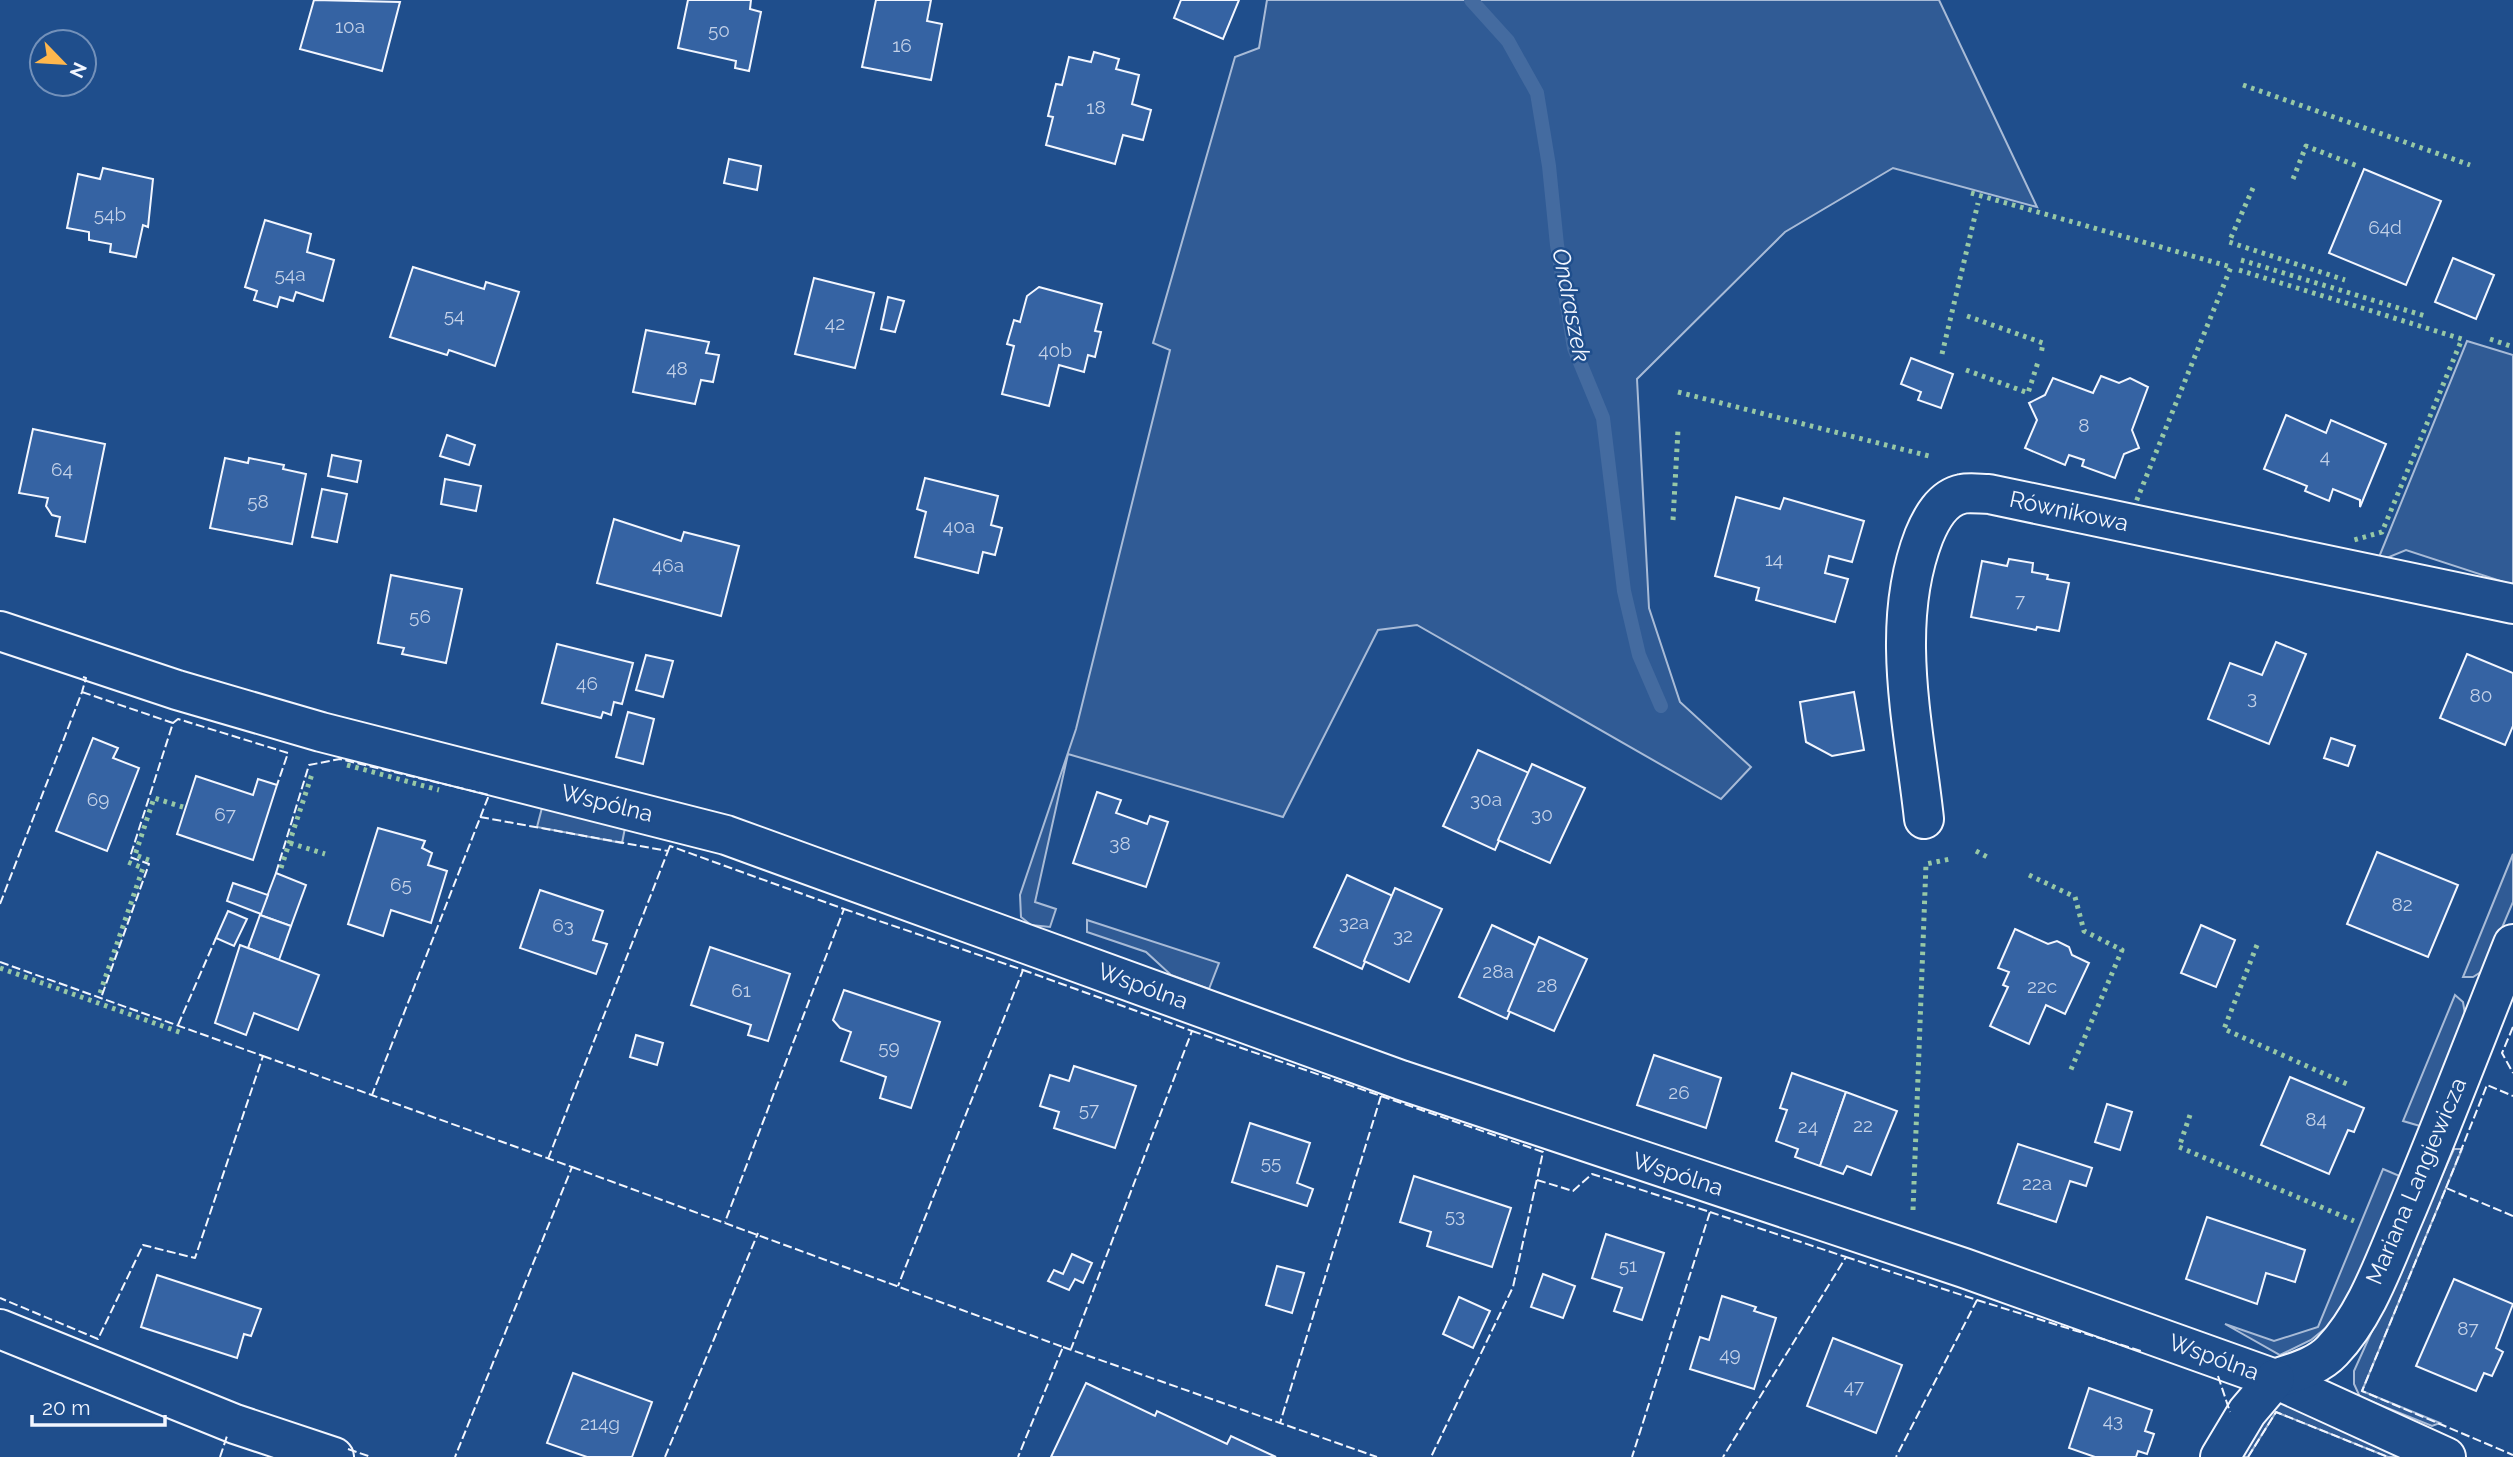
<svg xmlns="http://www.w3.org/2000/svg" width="2513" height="1457" viewBox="0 0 2513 1457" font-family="Raleway,sans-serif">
	<rect width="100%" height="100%" fill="#1f4e8c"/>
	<!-- built -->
	<g fill="#305b95" stroke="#a8bbd7" stroke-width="2">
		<path d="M 1267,0 L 1939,0 L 2037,207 L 1893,168 L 1785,232 L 1637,379 L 1649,608 L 1680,702 L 1751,767 L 1721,799 L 1417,625 L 1378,630 L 1283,817 L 1068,754 L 1035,902 L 1056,909 L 1050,927 L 1031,925 L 1021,917 L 1020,895 L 1076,729 L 1170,350 L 1153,343 L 1235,57 L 1259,48 Z"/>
		<path d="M 2467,341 L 2513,355 L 2513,585 L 2406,550 L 2377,562 Z"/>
		<path d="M 543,804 L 626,823 L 622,843 L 537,827 Z"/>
		<path d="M 2513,854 L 2513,902 L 2484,970 L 2473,977 L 2463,977 Z"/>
		<path d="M 1087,920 L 1219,963 L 1209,989 L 1171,975 L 1146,952 L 1087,932 Z"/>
		<path d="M 2455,995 L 2463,1002 L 2465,1014 L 2420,1126 L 2403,1121 Z"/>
		<path d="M 2454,1149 L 2462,1149 L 2362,1391 L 2440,1423 L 2432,1426 L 2360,1397 L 2354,1384 L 2354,1371 Z"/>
		<path d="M 2383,1169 L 2402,1177 L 2361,1275 L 2339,1317 L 2311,1340 L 2280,1355 L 2225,1324 L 2274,1341 L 2318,1327 Z"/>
		<path d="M 2277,1400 L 2417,1457 L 2388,1457 L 2276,1412 L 2248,1457 L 2236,1457 Z"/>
	</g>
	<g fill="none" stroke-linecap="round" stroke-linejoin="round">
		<!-- stream -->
		<path stroke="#446ba0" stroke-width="14" d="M 1471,0 L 1508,41 L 1537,93 L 1549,166 L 1557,245 L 1574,348 L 1603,418 L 1624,591 L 1639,655 L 1661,706"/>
	</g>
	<!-- building -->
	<g fill="#3563a3" stroke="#f2f6ff" stroke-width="2">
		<path d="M 314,0 L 400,2 L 382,71 L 300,49 Z"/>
		<path d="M 688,0 L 751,0 L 750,9 L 761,12 L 749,71 L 735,68 L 736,61 L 678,48 Z"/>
		<path d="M 876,0 L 931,0 L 927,21 L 942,24 L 931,80 L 862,67 Z"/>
		<path d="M 1181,0 L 1239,0 L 1223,39 L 1174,18 Z"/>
		<path d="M 1094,52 L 1119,59 L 1116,69 L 1139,75 L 1132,104 L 1151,110 L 1143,140 L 1123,135 L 1115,164 L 1046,145 L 1053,117 L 1048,116 L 1056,84 L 1062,85 L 1069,57 L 1091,62 Z"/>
		<path d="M 729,159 L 761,166 L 757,190 L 724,183 Z"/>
		<path d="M 103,168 L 153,179 L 148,227 L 143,225 L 136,257 L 110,252 L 111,244 L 89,240 L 89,232 L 67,228 L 78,174 L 100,179 Z"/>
		<path d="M 2364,169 L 2441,201 L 2406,285 L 2329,253 Z"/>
		<path d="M 265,220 L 311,234 L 307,252 L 334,260 L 323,301 L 296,292 L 293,301 L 280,297 L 277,307 L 254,300 L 257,291 L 245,287 Z"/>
		<path d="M 2453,258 L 2494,275 L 2476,319 L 2435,302 Z"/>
		<path d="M 413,267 L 484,289 L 486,282 L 519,292 L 495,366 L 449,350 L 447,355 L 390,337 Z"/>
		<path d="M 814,278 L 874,293 L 855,368 L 795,354 Z"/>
		<path d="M 1039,287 L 1102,304 L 1095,331 L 1101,332 L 1095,357 L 1088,355 L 1084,372 L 1059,365 L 1049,406 L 1002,394 L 1014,346 L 1007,344 L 1014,320 L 1020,322 L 1027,296 Z"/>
		<path d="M 888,297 L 904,301 L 895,332 L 881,329 Z"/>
		<path d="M 646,330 L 709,342 L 706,353 L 719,355 L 713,382 L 701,380 L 695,404 L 633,392 Z"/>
		<path d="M 1911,358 L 1953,374 L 1941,408 L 1918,400 L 1921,392 L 1901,384 Z"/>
		<path d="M 2101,376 L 2119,383 L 2130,378 L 2148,387 L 2132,430 L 2139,448 L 2124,454 L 2115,478 L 2082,466 L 2084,460 L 2069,455 L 2065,465 L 2025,448 L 2037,420 L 2029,403 L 2045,395 L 2053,378 L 2093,393 Z"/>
		<path d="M 2286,415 L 2326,433 L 2331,420 L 2386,444 L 2360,507 L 2360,500 L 2333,489 L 2329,501 L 2305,491 L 2307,486 L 2264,469 Z"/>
		<path d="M 33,429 L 105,444 L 85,542 L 56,536 L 60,517 L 52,515 L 46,506 L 48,498 L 19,493 Z"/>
		<path d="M 447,435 L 475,445 L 469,465 L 440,456 Z"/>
		<path d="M 332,455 L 361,461 L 357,482 L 328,476 Z"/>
		<path d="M 225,458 L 248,463 L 249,458 L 284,465 L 283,469 L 306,474 L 292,544 L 210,528 Z"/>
		<path d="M 925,478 L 998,496 L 991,525 L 1002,528 L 995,555 L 983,552 L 978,573 L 915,557 L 926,512 L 917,509 Z"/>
		<path d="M 445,479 L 481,486 L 476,511 L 441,504 Z"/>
		<path d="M 322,489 L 347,494 L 337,542 L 312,537 Z"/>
		<path d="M 1736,497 L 1780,509 L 1784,498 L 1864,521 L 1852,562 L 1829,556 L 1825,573 L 1848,579 L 1835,622 L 1756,600 L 1759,588 L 1715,576 Z"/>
		<path d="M 614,519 L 681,541 L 684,532 L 739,546 L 721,616 L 597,583 Z"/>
		<path d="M 2009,559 L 2033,563 L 2032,572 L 2048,575 L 2047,579 L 2069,583 L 2059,631 L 2037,627 L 2036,630 L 1971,617 L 1982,561 L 2007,566 Z"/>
		<path d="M 391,575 L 462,589 L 446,663 L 402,654 L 404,648 L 378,643 Z"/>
		<path d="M 2276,642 L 2306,654 L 2269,744 L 2208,719 L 2230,663 L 2262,675 Z"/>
		<path d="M 557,644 L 633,663 L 622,704 L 614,702 L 611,715 L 603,712 L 601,718 L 542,703 Z"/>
		<path d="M 2467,654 L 2513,673 L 2513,726 L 2505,745 L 2440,718 Z"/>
		<path d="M 646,655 L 673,661 L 663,697 L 636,690 Z"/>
		<path d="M 1854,692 L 1864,750 L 1832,756 L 1806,742 L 1800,702 Z"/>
		<path d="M 628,712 L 654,719 L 643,764 L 616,757 Z"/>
		<path d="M 93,738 L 118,748 L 113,758 L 139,768 L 107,851 L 56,831 Z"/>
		<path d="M 2331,738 L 2355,746 L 2348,766 L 2324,758 Z"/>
		<path d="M 1478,750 L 1529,773 L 1495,850 L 1443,826 Z"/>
		<path d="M 1532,764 L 1585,788 L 1550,863 L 1498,840 Z"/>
		<path d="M 196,776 L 253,795 L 258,779 L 277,785 L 253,860 L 177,834 Z"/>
		<path d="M 1097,792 L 1121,800 L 1116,813 L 1147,824 L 1150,816 L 1168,822 L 1146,887 L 1073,863 Z"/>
		<path d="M 378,828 L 425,841 L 422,848 L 432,853 L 428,865 L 447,871 L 431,923 L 391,910 L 383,936 L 348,924 Z"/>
		<path d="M 2377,852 L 2458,885 L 2428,957 L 2347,924 Z"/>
		<path d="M 276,873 L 306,885 L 291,926 L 260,915 Z"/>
		<path d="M 1347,875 L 1393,896 L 1362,969 L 1314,947 Z"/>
		<path d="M 233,883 L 268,895 L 261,914 L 227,901 Z"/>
		<path d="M 1395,888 L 1442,909 L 1409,982 L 1364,961 Z"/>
		<path d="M 540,890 L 603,911 L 593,940 L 607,944 L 596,974 L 520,948 Z"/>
		<path d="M 228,911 L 247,919 L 234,946 L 216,938 Z"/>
		<path d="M 260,915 L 291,926 L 279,960 L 248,948 Z"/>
		<path d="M 1492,925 L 1537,946 L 1507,1019 L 1459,997 Z"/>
		<path d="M 2201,925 L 2235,940 L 2216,987 L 2181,973 Z"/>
		<path d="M 2015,929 L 2048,944 L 2057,941 L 2069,947 L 2072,955 L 2089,963 L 2065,1014 L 2046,1005 L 2029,1044 L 1990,1026 L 2008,987 L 2003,985 L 2009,972 L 1998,968 Z"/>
		<path d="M 1539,937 L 1587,959 L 1554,1031 L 1508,1011 Z"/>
		<path d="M 240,945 L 319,975 L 298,1030 L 254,1013 L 246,1035 L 215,1023 Z"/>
		<path d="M 710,947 L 790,974 L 768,1041 L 748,1035 L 751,1025 L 691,1005 Z"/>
		<path d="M 844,990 L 940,1022 L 911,1108 L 880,1098 L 886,1077 L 841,1061 L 851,1032 L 840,1028 L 833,1020 Z"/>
		<path d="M 636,1035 L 663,1043 L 657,1065 L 630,1057 Z"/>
		<path d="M 1654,1055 L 1721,1078 L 1706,1128 L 1637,1105 Z"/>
		<path d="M 1074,1066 L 1136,1086 L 1115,1148 L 1054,1128 L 1059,1112 L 1040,1106 L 1050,1075 L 1069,1081 Z"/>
		<path d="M 1792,1073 L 1846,1092 L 1820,1166 L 1795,1157 L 1798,1149 L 1776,1141 L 1787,1110 L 1780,1108 Z"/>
		<path d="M 2290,1077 L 2364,1108 L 2354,1132 L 2348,1130 L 2329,1174 L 2261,1145 Z"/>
		<path d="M 1846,1092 L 1897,1111 L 1871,1175 L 1847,1166 L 1843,1174 L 1820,1166 Z"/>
		<path d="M 2107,1104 L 2132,1112 L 2120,1150 L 2095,1142 Z"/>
		<path d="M 1250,1123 L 1310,1143 L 1297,1183 L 1313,1189 L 1307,1206 L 1232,1182 Z"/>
		<path d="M 2018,1144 L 2092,1168 L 2086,1186 L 2070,1181 L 2056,1222 L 1998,1203 Z"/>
		<path d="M 1414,1176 L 1511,1208 L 1492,1267 L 1427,1246 L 1431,1232 L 1400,1222 Z"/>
		<path d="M 2207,1217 L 2305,1250 L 2295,1282 L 2266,1273 L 2257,1304 L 2186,1279 Z"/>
		<path d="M 1606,1234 L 1664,1253 L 1642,1320 L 1614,1311 L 1622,1288 L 1592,1278 Z"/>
		<path d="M 1072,1254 L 1092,1263 L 1083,1283 L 1075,1279 L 1069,1290 L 1048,1281 L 1054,1270 L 1063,1274 Z"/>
		<path d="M 1277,1266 L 1304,1273 L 1292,1313 L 1266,1305 Z"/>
		<path d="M 1543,1274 L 1575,1286 L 1563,1318 L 1531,1307 Z"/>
		<path d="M 157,1275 L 261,1309 L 251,1336 L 244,1334 L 237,1358 L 141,1327 Z"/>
		<path d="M 2454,1279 L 2513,1304 L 2496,1348 L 2503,1352 L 2492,1376 L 2484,1373 L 2476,1391 L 2416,1366 Z"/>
		<path d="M 1722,1296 L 1756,1307 L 1754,1311 L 1776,1318 L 1754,1389 L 1690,1369 L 1700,1337 L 1709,1340 Z"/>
		<path d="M 1459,1297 L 1490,1311 L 1473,1348 L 1443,1334 Z"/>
		<path d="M 1833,1338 L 1902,1365 L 1876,1433 L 1807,1406 Z"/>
		<path d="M 573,1373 L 652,1402 L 632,1457 L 587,1457 L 547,1443 Z"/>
		<path d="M 1086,1383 L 1155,1416 L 1157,1411 L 1227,1444 L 1231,1436 L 1276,1457 L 1051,1457 Z"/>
		<path d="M 2089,1388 L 2152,1410 L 2145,1431 L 2154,1434 L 2147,1454 L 2138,1451 L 2136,1457 L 2095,1457 L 2069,1448 Z"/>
	</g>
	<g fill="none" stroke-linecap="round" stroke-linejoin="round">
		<defs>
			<g id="minor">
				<path d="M 0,631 L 177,690 L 321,732 L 726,835 L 1401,1080 L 1964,1268 L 2275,1379 L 2446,1457"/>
				<path d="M 1924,819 C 1914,726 1889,626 1924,536 C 1931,519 1942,498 1962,494 C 1970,492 1981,494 1989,494 L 2513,604"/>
				<path d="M 0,1329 L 235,1424 L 334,1457"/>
				<path d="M 2275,1379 C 2294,1372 2317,1367 2332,1351 C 2367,1314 2384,1262 2404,1216 C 2442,1126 2477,1034 2513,944"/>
				<path d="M 2220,1457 L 2247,1412 L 2275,1379"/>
			</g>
		</defs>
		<!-- minor casing -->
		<use href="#minor" stroke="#f2f6ff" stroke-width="42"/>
		<!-- minor -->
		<use href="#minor" stroke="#1f4e8c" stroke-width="38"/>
		<!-- hedge -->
		<g stroke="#97c8a6" stroke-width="5" stroke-dasharray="3.5 5" stroke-linecap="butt">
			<path d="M 2243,85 L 2470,165"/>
			<path d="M 2293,179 L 2306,146 L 2360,167"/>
			<path d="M 2253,188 L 2229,242 L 2345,280"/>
			<path d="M 1971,193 L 2231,267 L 2136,502"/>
			<path d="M 2241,260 L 2425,316"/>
			<path d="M 2239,270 L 2462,339 L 2382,532 L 2354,540"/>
			<path d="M 1967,316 L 2043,343 L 2041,354"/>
			<path d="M 2490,339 L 2513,347"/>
			<path d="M 1942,354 L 1978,203"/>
			<path d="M 1966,370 L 2028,393 L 2038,362"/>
			<path d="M 1678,392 L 1929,456"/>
			<path d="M 1673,520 L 1678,430"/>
			<path d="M 347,765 L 439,790"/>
			<path d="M 290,843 L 325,854"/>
			<path d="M 1976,851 L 1991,859"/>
			<path d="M 149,860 L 135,855 L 154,798 L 183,807"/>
			<path d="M 281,868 L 312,774"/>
			<path d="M 2029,875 L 2075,897 L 2084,931 L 2122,950 L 2069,1074"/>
			<path d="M 2257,945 L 2224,1029 L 2347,1084"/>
			<path d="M 0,968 L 182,1033"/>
			<path d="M 100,993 L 143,868 L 125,861"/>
			<path d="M 2190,1115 L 2179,1147 L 2354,1221"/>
			<path d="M 1913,1210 L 1926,864 L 1950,859"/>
		</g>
		<!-- fence -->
		<g stroke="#f2f6ff" stroke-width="2" stroke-dasharray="9 3.5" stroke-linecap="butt">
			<path d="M 82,692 L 173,723 L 130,857 L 149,864 L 101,998"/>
			<path d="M 173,723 L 178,719 L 288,753 L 277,785"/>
			<path d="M 480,817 L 668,851 L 548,1159"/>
			<path d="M 668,851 L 670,846 L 844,909 L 725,1222"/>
			<path d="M 276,873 L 309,765 L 340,759 L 489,795 L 372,1095"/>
			<path d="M 0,904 L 82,692 L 86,678 L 83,677"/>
			<path d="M 844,909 L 1023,970 L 898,1286"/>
			<path d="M 0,962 L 263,1056 L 195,1258 L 143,1245 L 98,1339 L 0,1298"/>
			<path d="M 1023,970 L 1192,1031 L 1071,1349"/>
			<path d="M 178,1025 L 216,938"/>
			<path d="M 2513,1027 L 2502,1053 L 2513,1073"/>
			<path d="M 1192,1031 L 1381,1096 L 1280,1423"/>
			<path d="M 263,1056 L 572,1167 L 455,1457"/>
			<path d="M 1381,1096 L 1543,1152 L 1513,1287 L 1431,1457"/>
			<path d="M 572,1167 L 1063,1347 L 1018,1457"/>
			<path d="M 1537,1180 L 1573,1191 L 1592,1174 L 1710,1212 L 1632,1457"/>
			<path d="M 2446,1188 L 2487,1085 L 2513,1096"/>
			<path d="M 1710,1212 L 1846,1257 L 1723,1457"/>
			<path d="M 2513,1216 L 2446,1188 L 2362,1391 L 2513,1455"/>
			<path d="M 1846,1257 L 1977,1300 L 1896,1457"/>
			<path d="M 1977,1300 L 2141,1351"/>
			<path d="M 1063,1347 L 1377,1457"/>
			<path d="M 2218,1376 L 2230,1412"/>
			<path d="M 348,1449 L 371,1457"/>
			<path d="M 220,1457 L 227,1436"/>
			<path d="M 665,1457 L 758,1233"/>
			<path d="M 2248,1457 L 2276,1412 L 2388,1457"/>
		</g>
	</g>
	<g text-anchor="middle" stroke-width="5" stroke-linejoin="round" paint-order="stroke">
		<!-- number labels -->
		<g font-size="19" fill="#c3d1e8">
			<text x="350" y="33">10a</text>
			<text x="719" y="37">50</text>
			<text x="902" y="52">16</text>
			<text x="1096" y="114">18</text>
			<text x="110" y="221">54b</text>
			<text x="2385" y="234">64d</text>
			<text x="290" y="281">54a</text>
			<text x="454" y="322">54</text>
			<text x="835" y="330">42</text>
			<text x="1055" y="357">40b</text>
			<text x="677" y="375">48</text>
			<text x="2084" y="432">8</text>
			<text x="2325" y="463">4</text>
			<text x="62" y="476">64</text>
			<text x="258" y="508">58</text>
			<text x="959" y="533">40a</text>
			<text x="1774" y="566">14</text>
			<text x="668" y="572">46a</text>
			<text x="2020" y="607">7</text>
			<text x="420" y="623">56</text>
			<text x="587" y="690">46</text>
			<text x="2481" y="702">80</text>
			<text x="2252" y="704">3</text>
			<text x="98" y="806">69</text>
			<text x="1486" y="806">30a</text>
			<text x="225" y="821">67</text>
			<text x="1542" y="821">30</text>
			<text x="1120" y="850">38</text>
			<text x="401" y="891">65</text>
			<text x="2402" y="911">82</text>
			<text x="1354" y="929">32a</text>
			<text x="563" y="932">63</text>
			<text x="1403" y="942">32</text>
			<text x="1498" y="978">28a</text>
			<text x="1547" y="992">28</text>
			<text x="2042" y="993">22c</text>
			<text x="741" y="997">61</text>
			<text x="889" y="1054">59</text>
			<text x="1679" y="1099">26</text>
			<text x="1089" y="1116">57</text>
			<text x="2316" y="1126">84</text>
			<text x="1863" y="1132">22</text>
			<text x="1808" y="1133">24</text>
			<text x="1271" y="1169">55</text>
			<text x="2037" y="1190">22a</text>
			<text x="1455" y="1222">53</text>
			<text x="1628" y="1272">51</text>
			<text x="2468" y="1335">87</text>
			<text x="1730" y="1361">49</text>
			<text x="1854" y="1393">47</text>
			<text x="2113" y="1427">43</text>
			<text x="600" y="1430">214g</text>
		</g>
		<!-- street labels -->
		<g font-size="23" fill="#f2f6ff" stroke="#1f4e8c">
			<text transform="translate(2069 511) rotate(12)" y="8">Równikowa</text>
			<text transform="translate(607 803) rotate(14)" y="8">Wspólna</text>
			<text transform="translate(1143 986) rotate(20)" y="8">Wspólna</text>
			<text transform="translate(1678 1174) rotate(18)" y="8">Wspólna</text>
			<text transform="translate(2416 1181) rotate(-67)" y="8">Mariana Langiewicza</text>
			<text transform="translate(2214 1357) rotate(20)" y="8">Wspólna</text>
		</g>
		<!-- water labels -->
		<g font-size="24" font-style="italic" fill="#f2f6ff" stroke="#1f4e8c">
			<text transform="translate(1571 305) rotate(79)" y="8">Ondraszek</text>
		</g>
	</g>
	<!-- north arrow -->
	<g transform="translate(63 63) rotate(115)"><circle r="33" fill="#1f4e8c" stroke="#7391ba" stroke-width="2"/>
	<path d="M0-5L12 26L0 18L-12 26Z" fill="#ffb74d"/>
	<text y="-10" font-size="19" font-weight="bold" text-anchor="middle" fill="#f2f6ff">N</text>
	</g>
	<!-- scale -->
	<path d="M32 1415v10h133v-10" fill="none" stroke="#f2f6ff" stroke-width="3.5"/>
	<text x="42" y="1415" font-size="21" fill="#f2f6ff" stroke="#1f4e8c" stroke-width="5" paint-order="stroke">20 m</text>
</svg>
